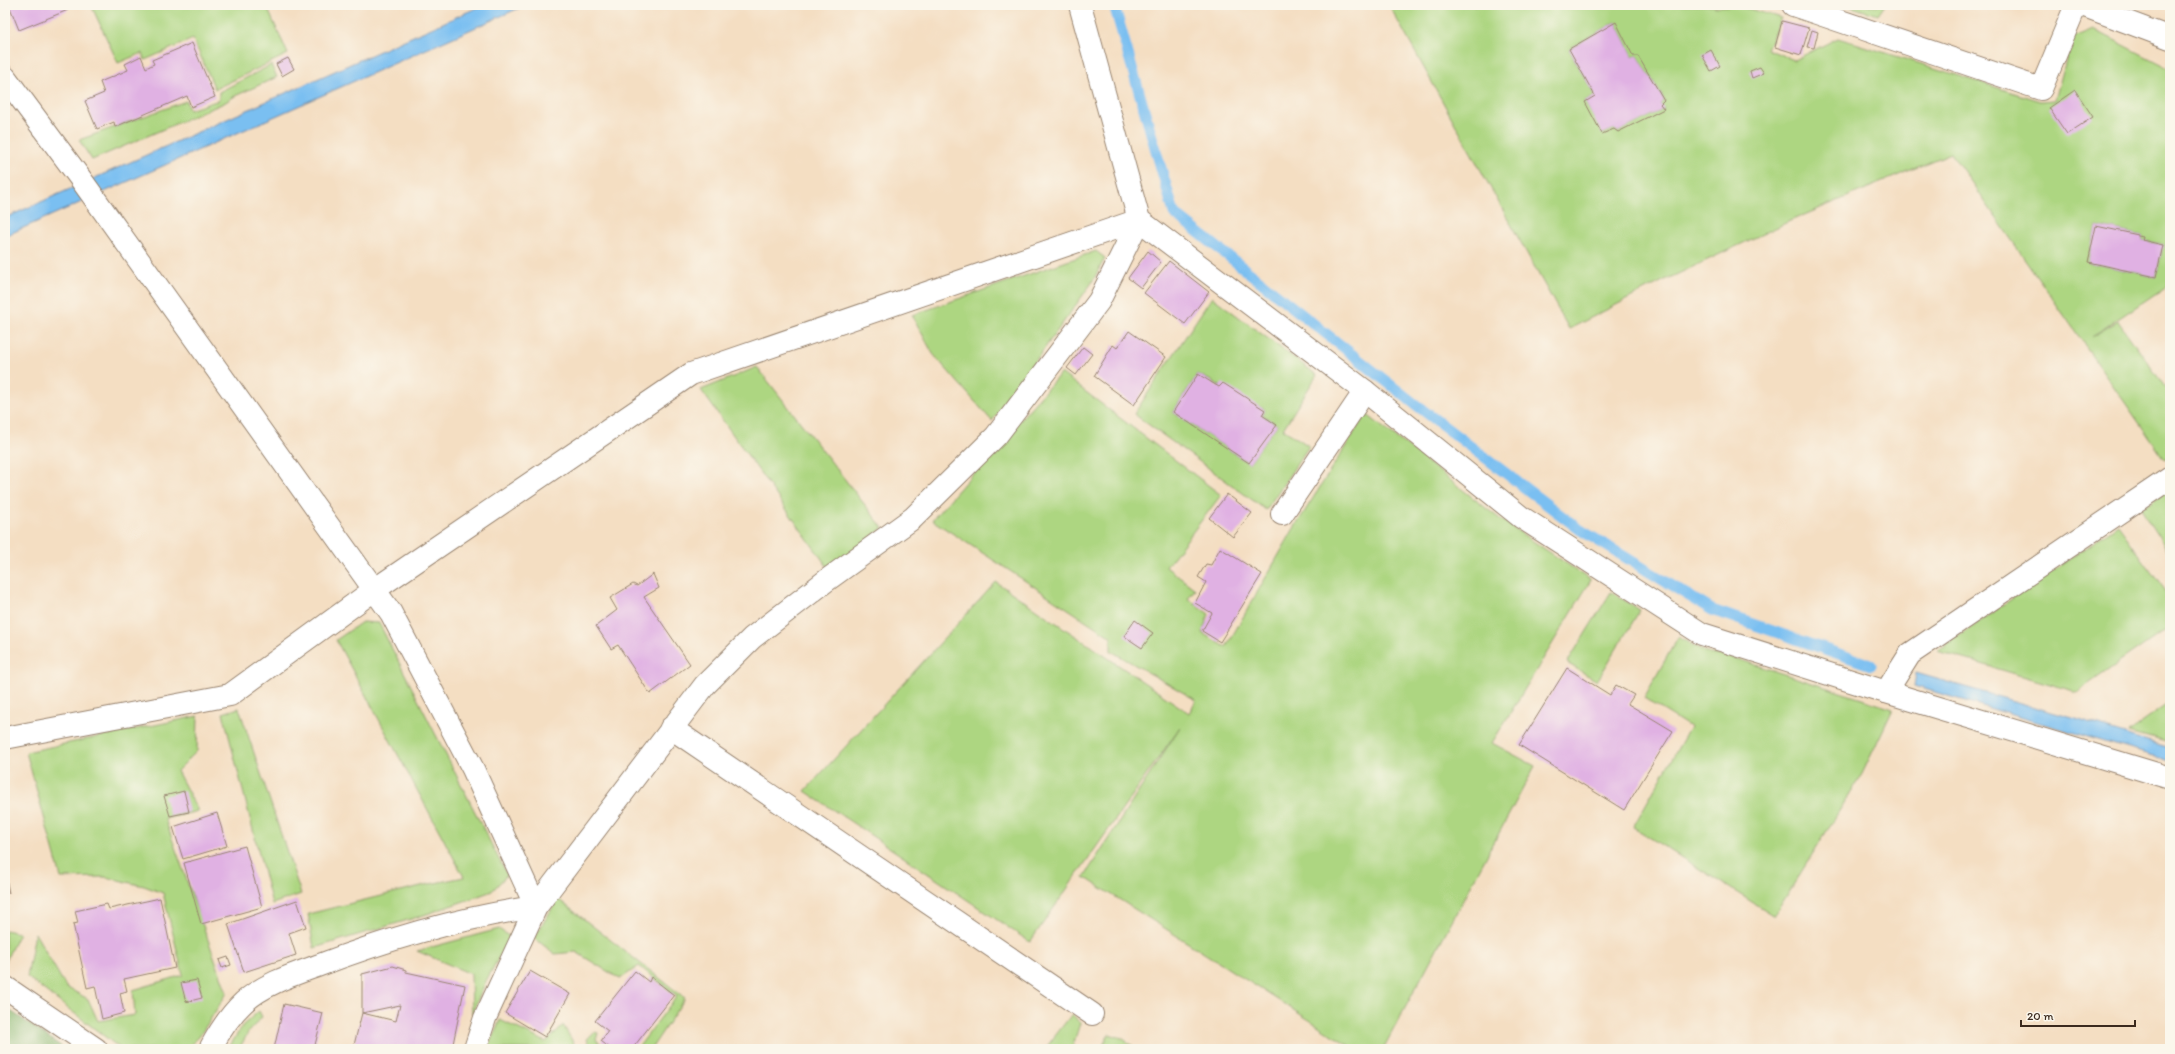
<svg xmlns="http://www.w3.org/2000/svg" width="2175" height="1054" viewBox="0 0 2175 1054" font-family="Itim,sans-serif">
	<rect width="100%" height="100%" fill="#fbf7ec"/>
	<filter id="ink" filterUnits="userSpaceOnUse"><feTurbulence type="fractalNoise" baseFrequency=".025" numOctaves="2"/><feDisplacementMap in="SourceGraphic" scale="8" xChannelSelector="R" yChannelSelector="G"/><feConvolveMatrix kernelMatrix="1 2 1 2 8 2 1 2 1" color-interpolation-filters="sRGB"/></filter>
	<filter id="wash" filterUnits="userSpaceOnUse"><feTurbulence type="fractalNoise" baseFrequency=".012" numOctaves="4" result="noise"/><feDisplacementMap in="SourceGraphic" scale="16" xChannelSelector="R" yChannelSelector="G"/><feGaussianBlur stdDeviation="0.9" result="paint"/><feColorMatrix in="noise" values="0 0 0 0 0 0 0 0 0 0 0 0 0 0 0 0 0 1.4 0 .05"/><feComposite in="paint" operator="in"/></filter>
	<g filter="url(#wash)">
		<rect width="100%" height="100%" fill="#f4dec2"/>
		<!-- green -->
		<g fill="#add681" stroke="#748050" fill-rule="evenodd">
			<path d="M 91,5 L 266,5 L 288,54 L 215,89 L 193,39 L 145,60 L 142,53 L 118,63 Z"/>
			<path d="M 1389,5 L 1713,5 L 1715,7 L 1736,5 L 1781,18 L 1767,49 L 1794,60 L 1838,38 L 2040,101 L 2055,100 L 2072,38 L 2093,29 L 2170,69 L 2170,284 L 2091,337 L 2118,321 L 2170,394 L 2170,456 L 2165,460 L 1951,153 L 1790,221 L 1663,281 L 1569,329 ZM 1616,22 L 1633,56 L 1638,56 L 1664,100 L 1660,104 L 1664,109 L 1618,132 L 1614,129 L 1603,134 L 1585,102 L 1595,96 L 1569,49 ZM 2096,226 L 2143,236 L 2142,240 L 2163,245 L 2156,277 L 2088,262 Z"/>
			<path d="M 1845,5 L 1885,5 L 1878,15 Z"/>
			<path d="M 271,65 L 277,77 L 235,96 L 224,103 L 92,160 L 79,140 L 186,101 L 189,110 L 219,100 L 219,92 Z"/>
			<path d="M 1096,251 L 1105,258 L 1091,284 L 992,421 L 933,354 L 912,315 Z"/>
			<path d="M 1212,297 L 1317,375 L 1283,429 L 1309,446 L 1266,510 L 1134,414 ZM 1198,374 L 1265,410 L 1262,415 L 1277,425 L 1249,463 L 1173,412 Z"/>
			<path d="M 757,367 L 883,528 L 829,569 L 701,390 Z"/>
			<path d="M 1061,373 L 1221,495 L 1166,567 L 1195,589 L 1188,599 L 1209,614 L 1202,633 L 1226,647 L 1293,530 L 1366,414 L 1500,519 L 1591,580 L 1492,743 L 1535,766 L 1383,1049 L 1355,1049 L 1084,877 L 1180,727 L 1030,942 L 805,791 L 996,582 L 1189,713 L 1196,700 L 1111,651 L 1111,637 L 932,520 Z"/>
			<path d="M 2170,489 L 2170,554 L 2141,509 Z"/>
			<path d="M 2118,525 L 2170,597 L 2170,627 L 2077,692 L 1937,651 Z"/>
			<path d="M 1611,592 L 1640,610 L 1597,681 L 1567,663 Z"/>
			<path d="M 362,622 L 379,623 L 507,875 L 492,891 L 476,897 L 418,917 L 314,948 L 308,914 L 425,885 L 464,877 L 336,640 Z"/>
			<path d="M 1678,637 L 1709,654 L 1731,657 L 1893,709 L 1862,774 L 1774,916 L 1633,827 L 1690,727 L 1644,698 Z"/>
			<path d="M 2167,705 L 2170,710 L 2170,743 L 2129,732 Z"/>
			<path d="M 239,708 L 301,894 L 272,904 L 223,713 Z"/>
			<path d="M 198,716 L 197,751 L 177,771 L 198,811 L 165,819 L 227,993 L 199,1037 L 186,1049 L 121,1049 L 27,977 L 35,933 L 66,987 L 88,999 L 98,1021 L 135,1015 L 133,990 L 183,975 L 163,893 L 144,886 L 105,877 L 61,878 L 26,752 Z"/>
			<path d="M 558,899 L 685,998 L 651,1049 L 637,1049 L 677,996 L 639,966 L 620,979 L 576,952 L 555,954 L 534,938 Z"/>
			<path d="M 499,929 L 510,937 L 486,981 L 472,1014 L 471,974 L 417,951 Z"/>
			<path d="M 5,930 L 19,933 L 5,962 Z"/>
			<path d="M 259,1011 L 262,1017 L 249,1031 L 239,1049 L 228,1049 L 243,1025 Z"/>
			<path d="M 1072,1014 L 1080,1023 L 1072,1049 L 1045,1049 Z"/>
			<path d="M 500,1020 L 546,1042 L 563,1025 L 577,1049 L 487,1049 Z"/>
			<path d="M 594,1032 L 598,1033 L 596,1040 L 608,1049 L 590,1049 L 587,1039 Z"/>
			<path d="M 1109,1034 L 1122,1038 L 1137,1049 L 1101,1049 Z"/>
		</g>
		<!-- forest -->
		<path fill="#8ab76f" stroke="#627046" d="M 5,1007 L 65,1049 L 5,1049 Z"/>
		<!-- water -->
		<g fill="#7abff1" stroke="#5a7488">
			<path d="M 483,5 L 526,5 L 5,236 L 5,218 Z"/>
			<path d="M 1916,673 L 2076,719 L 2170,748 L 2170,761 L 1914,686 Z"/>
		</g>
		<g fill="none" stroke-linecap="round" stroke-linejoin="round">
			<!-- stream -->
			<path stroke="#7abff1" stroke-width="11" d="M 1114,5 L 1174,213 L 1411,401 L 1579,529 L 1712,610 L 1871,665"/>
		</g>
		<g id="blocks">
			<!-- building -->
			<g fill="#e0b1e3">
				<path d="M 9,5 L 66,5 L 68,10 L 19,30 Z"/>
				<path d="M 1782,21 L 1809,28 L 1801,55 L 1775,47 Z"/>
				<path d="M 1616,22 L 1633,56 L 1638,56 L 1664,100 L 1660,104 L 1664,109 L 1618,132 L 1614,129 L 1602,134 L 1585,102 L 1595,96 L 1569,49 Z"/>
				<path d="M 1812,30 L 1818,32 L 1814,48 L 1807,47 Z"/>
				<path d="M 192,43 L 215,97 L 191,107 L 187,96 L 115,127 L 114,122 L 97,129 L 85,101 L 104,93 L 100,82 L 128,70 L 125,64 L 141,56 L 146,68 L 154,64 L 152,60 Z"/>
				<path d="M 1711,50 L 1720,66 L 1711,71 L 1702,55 Z"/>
				<path d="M 288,58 L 294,69 L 282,76 L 276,64 Z"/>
				<path d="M 1760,67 L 1764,73 L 1752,78 L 1750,71 Z"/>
				<path d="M 2075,90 L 2093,117 L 2067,134 L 2049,108 Z"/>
				<path d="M 2096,226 L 2143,236 L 2142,240 L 2163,245 L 2156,277 L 2088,262 Z"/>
				<path d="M 1148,251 L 1161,262 L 1141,288 L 1128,278 Z"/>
				<path d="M 1169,261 L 1209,292 L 1185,324 L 1144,293 Z"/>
				<path d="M 1129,331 L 1166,357 L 1134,405 L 1094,376 L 1113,345 L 1117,348 Z"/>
				<path d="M 1083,347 L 1092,354 L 1076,375 L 1067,368 Z"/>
				<path d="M 1198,374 L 1219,387 L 1223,383 L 1265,410 L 1262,415 L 1277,425 L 1249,463 L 1173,412 Z"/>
				<path d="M 1227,494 L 1252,513 L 1233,537 L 1209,518 Z"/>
				<path d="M 1220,548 L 1262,574 L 1220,642 L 1202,631 L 1212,613 L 1195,603 L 1206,582 L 1198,577 L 1206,564 L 1211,565 Z"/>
				<path d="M 653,574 L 659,588 L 644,597 L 690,664 L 650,694 L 618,645 L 611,649 L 596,626 L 617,610 L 610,598 L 633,584 L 637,586 Z"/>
				<path d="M 1135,620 L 1153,633 L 1142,648 L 1124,636 Z"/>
				<path d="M 1567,668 L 1610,695 L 1616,685 L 1634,695 L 1628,704 L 1673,731 L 1624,810 L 1519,745 Z"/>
				<path d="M 184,791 L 189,812 L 170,816 L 164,796 Z"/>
				<path d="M 217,813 L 227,846 L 183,859 L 173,827 Z"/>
				<path d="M 245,846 L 262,907 L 201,924 L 184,863 Z"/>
				<path d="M 5,878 L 6,878 L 9,893 L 5,893 Z"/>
				<path d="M 160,898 L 175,968 L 124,979 L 127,991 L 120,993 L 124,1013 L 102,1019 L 95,986 L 87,988 L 73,924 L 78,923 L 75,911 L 107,904 L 109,909 Z"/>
				<path d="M 297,900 L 306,927 L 289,933 L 296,955 L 244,972 L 228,924 Z"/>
				<path d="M 228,957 L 231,965 L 222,968 L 219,960 Z"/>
				<path d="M 393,966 L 406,970 L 406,972 L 465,985 L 452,1049 L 353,1049 L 362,1013 L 396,1021 L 400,1005 L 362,1013 L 362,974 Z"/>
				<path d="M 530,971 L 570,994 L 545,1037 L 505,1013 Z"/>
				<path d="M 635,971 L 649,982 L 651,977 L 674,995 L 632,1049 L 611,1049 L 601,1041 L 608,1031 L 595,1021 Z"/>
				<path d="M 197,980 L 202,998 L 186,1002 L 181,983 Z"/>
				<path d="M 284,1004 L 323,1013 L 314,1049 L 274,1049 Z"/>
			</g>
		</g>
	</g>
	<g filter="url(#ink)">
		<use href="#blocks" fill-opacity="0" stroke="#988470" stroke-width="1"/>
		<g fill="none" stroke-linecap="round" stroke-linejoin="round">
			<defs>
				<g id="minor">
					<path d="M 1080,5 L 1139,220 L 1365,391 L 1521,517 L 1702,634 L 1886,692 L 2170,778"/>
					<path d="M 1793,5 L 2041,89 L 2076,5"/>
					<path d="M 2082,5 L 2170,38"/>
					<path d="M 5,77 L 80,178 L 391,613 L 473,769 L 536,907 C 461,917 388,939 317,966 C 292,975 264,984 244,1002 C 231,1014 218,1034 210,1049"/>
					<path d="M 1282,514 L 1365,391"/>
					<path d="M 1886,692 L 1910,654 L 2170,478"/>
					<path d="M 671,728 L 1092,1014"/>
					<path d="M 5,738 L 230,695 L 374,590 L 691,374 L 1139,220"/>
					<path d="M 5,987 L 96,1049"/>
					<path d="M 475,1049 L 485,1018 L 536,907 L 705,685 L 752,638 L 827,580 L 913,518 L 996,436 L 1099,301 L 1139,220"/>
				</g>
			</defs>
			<!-- minor casing -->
			<use href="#minor" stroke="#988470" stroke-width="24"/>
			<!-- minor -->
			<use href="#minor" stroke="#fff" stroke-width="22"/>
		</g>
	</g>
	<!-- margin -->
	<rect width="2175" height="1054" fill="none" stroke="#fbf7ec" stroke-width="20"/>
	<!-- scale -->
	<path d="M2021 1020v6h114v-6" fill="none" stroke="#3b2a1e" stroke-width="2"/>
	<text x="2027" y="1020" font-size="12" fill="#3b2a1e" stroke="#fbf7ec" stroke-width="3" paint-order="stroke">20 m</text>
</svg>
